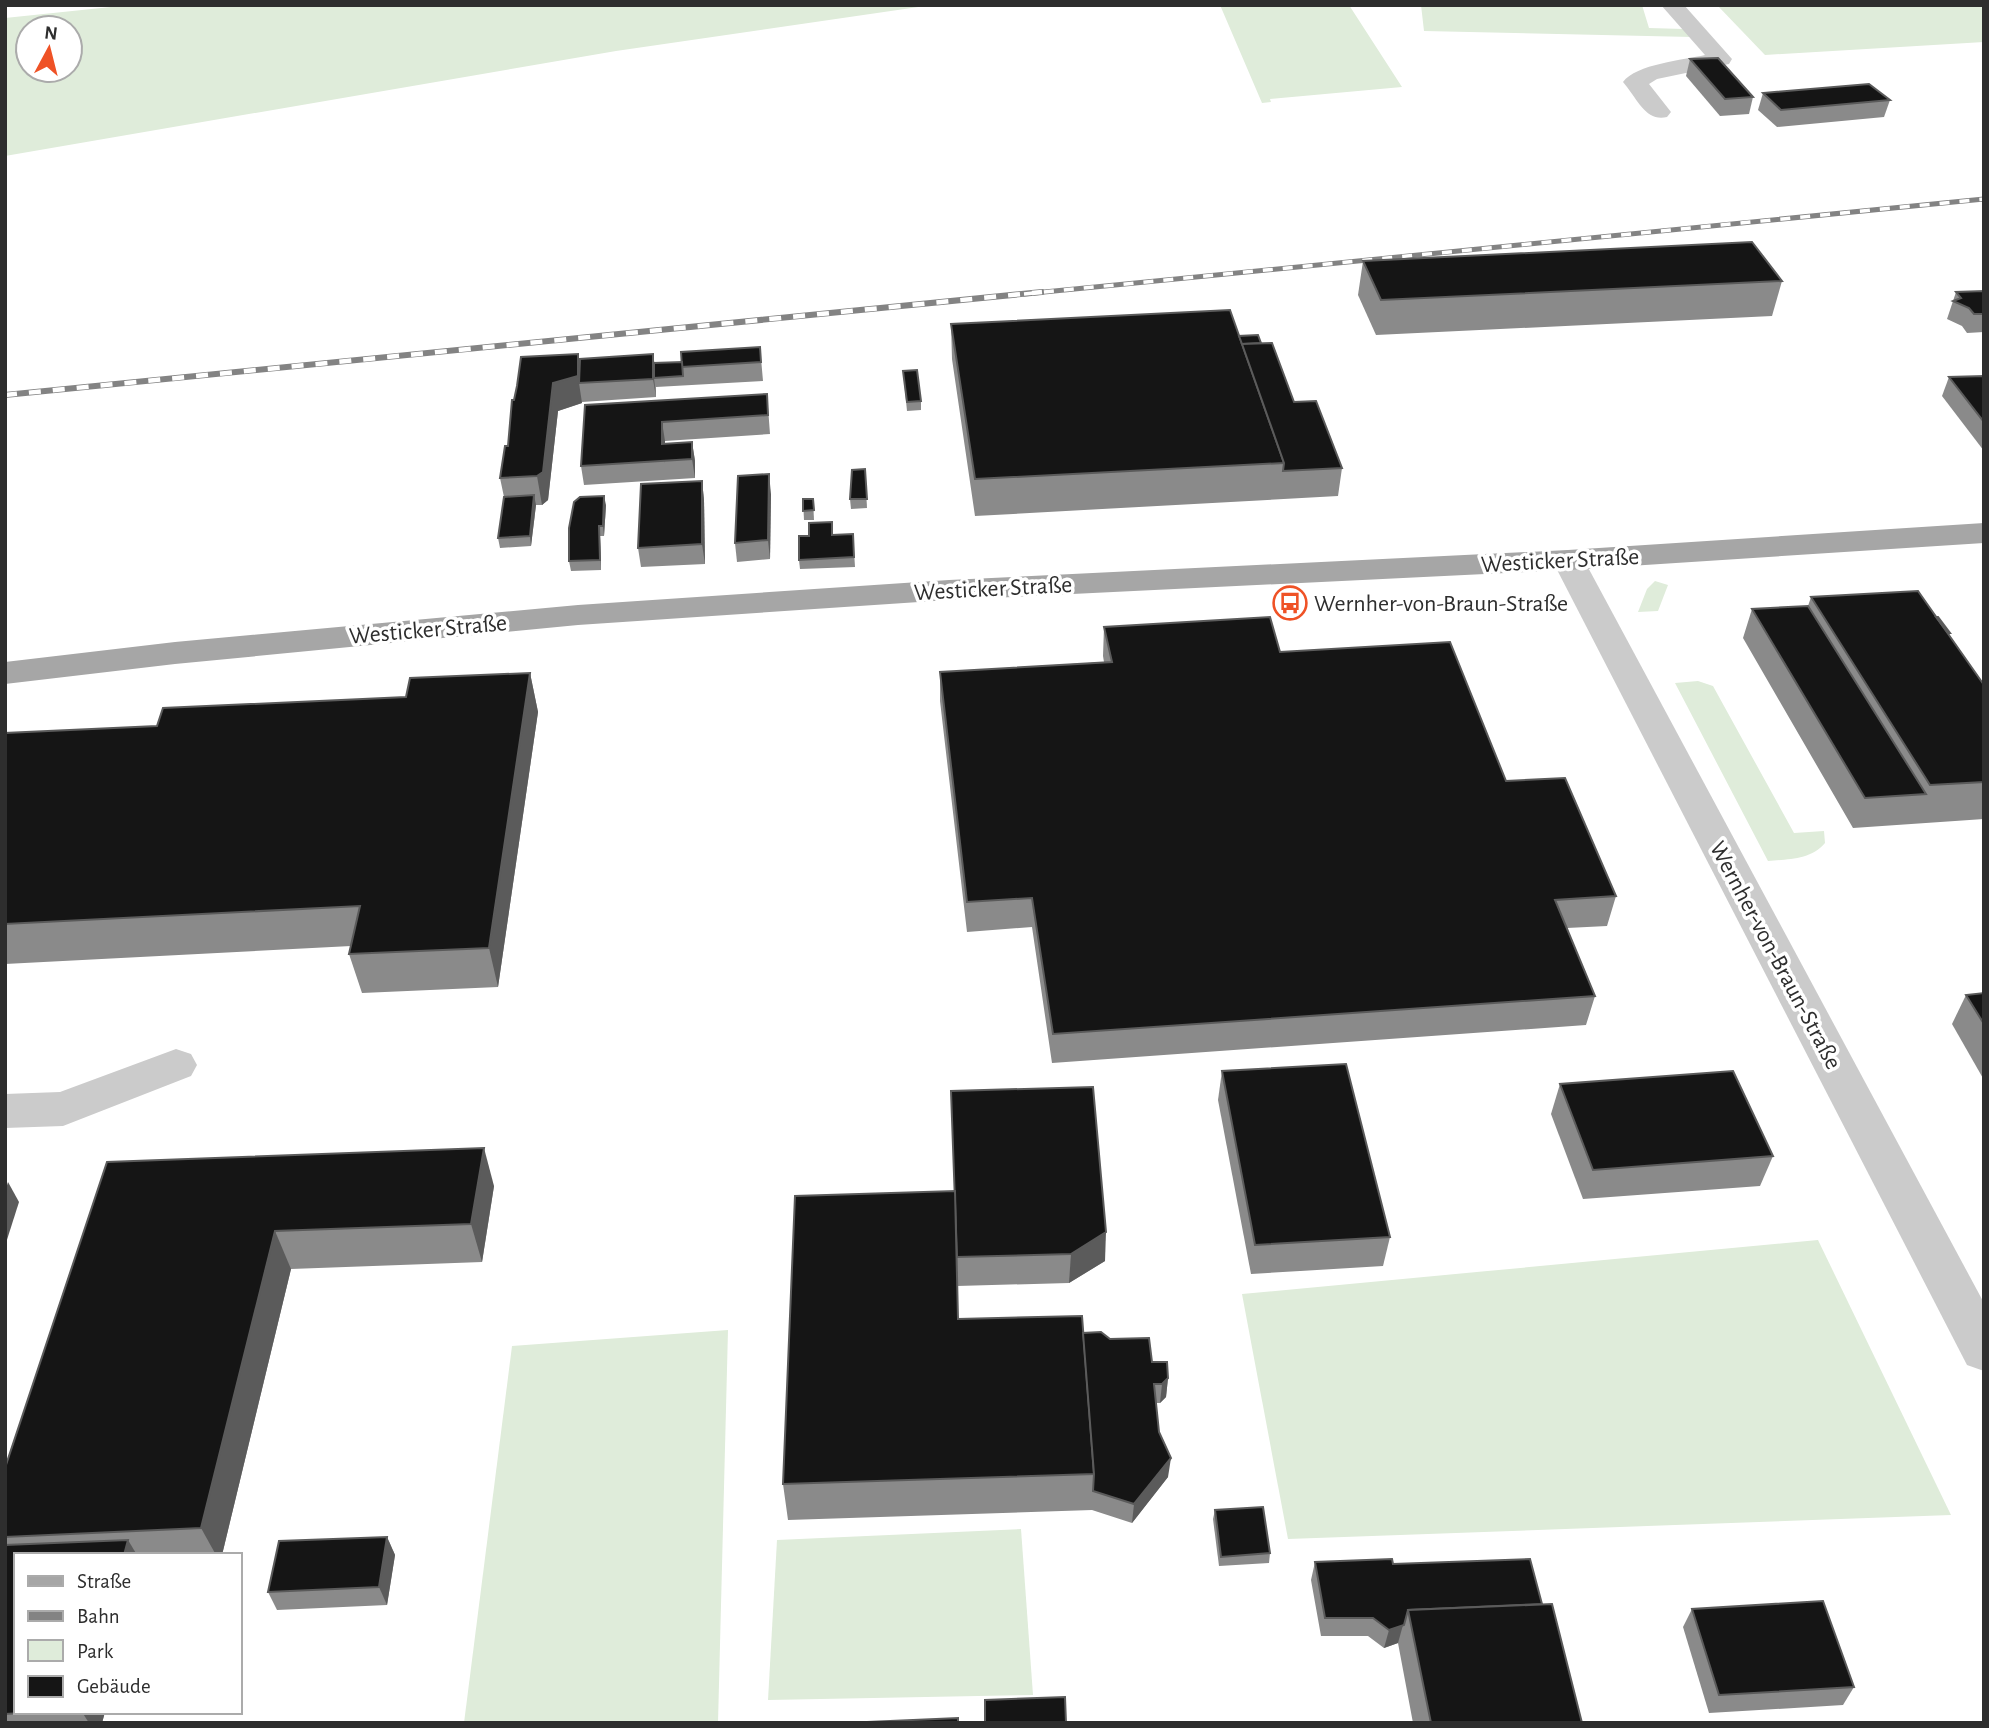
<svg xmlns="http://www.w3.org/2000/svg" width="1989" height="1728" viewBox="0 0 1989 1728" font-family="'Alegreya Sans',sans-serif">
	<rect width="100%" height="100%" fill="#fff"/>
	<!-- green -->
	<g fill="#dfecda" fill-rule="evenodd">
		<path d="M 130,5 L 932,5 L 616,51 L 5,156 L 5,18 ZM 28,28 L 70,28 L 70,70 L 28,70 Z"/>
		<path d="M 1220,5 L 1349,5 L 1402,87 L 1270,99 L 1271,102 L 1262,103 Z"/>
		<path d="M 1421,5 L 1642,5 L 1649,28 L 1684,29 L 1692,37 L 1424,31 Z"/>
		<path d="M 1717,5 L 1984,5 L 1984,42 L 1765,55 Z"/>
		<path d="M 1655,581 L 1668,585 L 1658,611 L 1638,612 L 1647,589 Z"/>
		<path d="M 1698,681 L 1713,686 L 1794,833 L 1824,831 L 1825,843 C 1811,860 1788,859 1768,861 L 1675,683 Z"/>
		<path d="M 1818,1240 L 1951,1515 L 1288,1539 L 1242,1294 Z"/>
		<path d="M 728,1330 L 718,1723 L 464,1723 L 512,1346 Z"/>
		<path d="M 1021,1529 L 1033,1695 L 768,1700 L 777,1540 Z"/>
	</g>
	<g fill="none" stroke-linecap="round" stroke-linejoin="round">
		<!-- minor -->
		<g fill="#cbcbcb" fill-rule="evenodd">
			<path d="M 1661,5 L 1684,5 L 1732,59 L 1729,64 L 1657,79 L 1649,84 L 1671,112 L 1667,117 C 1647,122 1638,101 1627,87 L 1623,82 C 1636,64 1684,60 1705,55 Z"/>
			<path d="M 1568,550 L 1580,553 L 1584,560 L 1984,1303 L 1984,1371 L 1967,1365 L 1552,560 L 1556,553 Z"/>
			<path d="M 176,1049 L 191,1054 L 197,1065 L 191,1076 L 63,1126 L 5,1128 L 5,1094 L 60,1092 Z"/>
		</g>
		<!-- major -->
		<path fill="#a6a6a6" fill-rule="evenodd" d="M 1984,523 L 1984,543 L 1568,570 L 949,600 L 578,625 L 175,664 L 5,684 L 5,662 L 175,642 L 578,605 L 949,580 L 1568,550 Z"/>
		<defs>
			<path id="rail-far1" d="M 1024,294 L 1984,199"/>
			<path id="rail" d="M 5,395 L 1042,292"/>
		</defs>
		<!-- rail-far1 casing -->
		<use href="#rail-far1" stroke="#838383" stroke-width="5"/>
		<!-- rail casing -->
		<use href="#rail" stroke="#838383" stroke-width="6"/>
		<!-- rail-far1 -->
		<use href="#rail-far1" stroke="#fff" stroke-width="3.5" stroke-dasharray="10" stroke-linecap="butt"/>
		<!-- rail -->
		<use href="#rail" stroke="#fff" stroke-width="4.5" stroke-dasharray="12" stroke-linecap="butt"/>
	</g>
	<!-- wall -->
	<g fill="#8a8a8a">
		<path d="M 1690,59 L 1753,97 L 1749,114 L 1720,116 L 1686,76 Z"/>
		<path d="M 1763,93 L 1890,100 L 1884,117 L 1777,127 L 1758,110 Z"/>
		<path d="M 1363,261 L 1782,281 L 1772,316 L 1376,335 L 1358,295 Z"/>
		<path d="M 1984,291 L 1984,332 L 1967,333 L 1962,326 L 1947,319 L 1956,292 Z"/>
		<path d="M 951,324 L 1239,336 L 1261,343 L 1294,402 L 1342,468 L 1338,496 L 975,516 L 952,359 Z"/>
		<path d="M 760,347 L 763,381 L 656,387 L 656,397 L 582,402 L 582,403 L 558,411 L 548,500 L 542,505 L 536,505 L 531,546 L 500,548 L 498,538 L 504,497 L 500,478 L 508,446 L 514,400 L 578,354 L 580,364 L 653,354 L 654,363 L 682,362 Z"/>
		<path d="M 903,371 L 921,401 L 921,410 L 907,411 Z"/>
		<path d="M 1984,376 L 1984,451 L 1942,396 L 1949,377 Z"/>
		<path d="M 767,394 L 770,434 L 665,441 L 665,444 L 692,442 L 695,461 L 695,478 L 584,485 L 581,466 L 585,405 Z"/>
		<path d="M 865,469 L 867,508 L 851,509 L 850,499 Z"/>
		<path d="M 702,481 L 704,500 L 705,564 L 641,567 L 638,548 Z"/>
		<path d="M 771,494 L 770,559 L 737,562 L 735,543 Z"/>
		<path d="M 803,499 L 813,499 L 814,520 L 804,520 Z"/>
		<path d="M 606,505 L 604,536 L 600,536 L 601,570 L 571,571 L 569,561 Z"/>
		<path d="M 853,534 L 855,567 L 800,569 L 799,560 L 833,535 Z"/>
		<path d="M 1811,597 L 1936,617 L 1950,633 L 1949,635 L 1984,685 L 1984,819 L 1853,828 L 1743,638 L 1752,609 L 1808,606 Z"/>
		<path d="M 1104,627 L 1280,652 L 1506,781 L 1616,896 L 1607,926 L 1567,928 L 1595,996 L 1586,1025 L 1052,1063 L 1032,927 L 967,932 L 940,701 L 940,672 L 1104,662 L 1103,656 Z"/>
		<path d="M 530,673 L 538,712 L 498,987 L 362,993 L 349,954 L 351,946 L 5,964 L 5,733 L 157,726 L 406,697 Z"/>
		<path d="M 1984,993 L 1984,1080 L 1952,1024 L 1966,995 Z"/>
		<path d="M 1222,1071 L 1390,1237 L 1383,1266 L 1251,1274 L 1218,1100 Z"/>
		<path d="M 1560,1084 L 1773,1156 L 1760,1186 L 1583,1199 L 1551,1114 Z"/>
		<path d="M 107,1162 L 494,1186 L 482,1262 L 291,1269 L 222,1555 L 16,1555 L 16,1712 L 105,1712 L 102,1723 L 5,1723 L 5,1468 Z"/>
		<path d="M 795,1196 L 1105,1261 L 1069,1283 L 957,1286 L 958,1319 L 1083,1333 L 1110,1339 L 1152,1362 L 1168,1378 L 1166,1397 L 1160,1403 L 1156,1403 L 1159,1432 L 1168,1477 L 1132,1523 L 1092,1510 L 788,1520 L 783,1484 Z"/>
		<path d="M 1215,1510 L 1270,1553 L 1269,1563 L 1219,1566 L 1213,1519 Z"/>
		<path d="M 387,1537 L 395,1555 L 387,1605 L 277,1610 L 268,1592 Z"/>
		<path d="M 1315,1562 L 1393,1564 L 1542,1604 L 1582,1723 L 1413,1723 L 1398,1643 L 1384,1648 L 1368,1636 L 1321,1636 L 1311,1580 Z"/>
		<path d="M 1692,1609 L 1854,1687 L 1843,1705 L 1709,1713 L 1683,1627 Z"/>
	</g>
	<!-- shaded-wall -->
	<g fill="#5b5b5b">
		<path d="M 578,354 L 583,382 L 579,383 L 582,403 L 558,411 L 548,500 L 542,505 L 537,476 L 553,383 Z"/>
		<path d="M 653,354 L 656,373 L 654,378 L 656,397 L 653,379 Z"/>
		<path d="M 662,422 L 665,441 L 665,463 L 662,444 Z"/>
		<path d="M 692,442 L 695,461 L 695,478 L 692,459 Z"/>
		<path d="M 769,474 L 771,494 L 770,559 L 768,540 Z"/>
		<path d="M 702,481 L 704,500 L 705,564 L 702,544 Z"/>
		<path d="M 534,495 L 536,505 L 531,546 L 530,536 Z"/>
		<path d="M 604,496 L 606,505 L 604,536 L 603,526 Z"/>
		<path d="M 599,526 L 600,536 L 601,570 L 600,560 Z"/>
		<path d="M 530,673 L 538,712 L 498,987 L 489,948 Z"/>
		<path d="M 484,1148 L 494,1186 L 482,1262 L 471,1224 Z"/>
		<path d="M 8,1182 L 19,1202 L 5,1246 L 5,1192 Z"/>
		<path d="M 275,1231 L 291,1269 L 222,1555 L 216,1555 L 201,1528 Z"/>
		<path d="M 1106,1232 L 1105,1261 L 1069,1283 L 1071,1254 Z"/>
		<path d="M 1168,1378 L 1166,1397 L 1160,1403 L 1162,1384 Z"/>
		<path d="M 1171,1458 L 1168,1477 L 1132,1523 L 1134,1504 Z"/>
		<path d="M 387,1537 L 395,1555 L 387,1605 L 379,1587 Z"/>
		<path d="M 128,1540 L 137,1555 L 124,1555 Z"/>
		<path d="M 1403,1625 L 1398,1643 L 1384,1648 L 1389,1630 Z"/>
		<path d="M 82,1712 L 105,1712 L 102,1723 L 89,1723 Z"/>
	</g>
	<!-- building -->
	<g fill="#151515" stroke="#5b5b5b" stroke-width="2">
		<path d="M 1718,58 L 1753,97 L 1725,99 L 1690,59 Z"/>
		<path d="M 1869,84 L 1890,100 L 1781,110 L 1763,93 Z"/>
		<path d="M 1752,242 L 1782,281 L 1381,300 L 1363,261 Z"/>
		<path d="M 1984,291 L 1984,314 L 1974,314 L 1969,308 L 1953,301 L 1961,298 L 1956,292 Z"/>
		<path d="M 1230,310 L 1284,463 L 975,479 L 951,324 Z"/>
		<path d="M 1258,335 L 1261,343 L 1242,344 L 1239,336 Z"/>
		<path d="M 1272,343 L 1294,402 L 1316,401 L 1342,468 L 1283,471 L 1284,463 L 1242,344 Z"/>
		<path d="M 760,347 L 761,362 L 682,367 L 681,352 Z"/>
		<path d="M 578,354 L 578,376 L 553,383 L 543,472 L 537,476 L 500,478 L 505,446 L 508,446 L 512,400 L 514,400 L 517,386 L 521,357 Z"/>
		<path d="M 653,354 L 653,379 L 579,383 L 580,359 Z"/>
		<path d="M 682,362 L 683,376 L 654,378 L 654,363 Z"/>
		<path d="M 917,370 L 921,401 L 907,402 L 903,371 Z"/>
		<path d="M 1984,376 L 1984,422 L 1949,377 Z"/>
		<path d="M 767,394 L 768,415 L 662,422 L 662,444 L 692,442 L 692,459 L 581,466 L 585,405 Z"/>
		<path d="M 865,469 L 867,499 L 850,499 L 852,470 Z"/>
		<path d="M 769,474 L 768,540 L 735,543 L 738,476 Z"/>
		<path d="M 702,481 L 702,544 L 638,548 L 641,484 Z"/>
		<path d="M 534,495 L 530,536 L 498,538 L 504,497 Z"/>
		<path d="M 604,496 L 603,526 L 599,526 L 600,560 L 569,561 L 569,528 L 574,502 L 580,497 Z"/>
		<path d="M 803,499 L 813,499 L 814,510 L 803,511 Z"/>
		<path d="M 832,522 L 832,535 L 853,534 L 854,557 L 799,560 L 799,536 L 809,536 L 809,523 Z"/>
		<path d="M 1918,591 L 1984,685 L 1984,782 L 1930,785 L 1811,597 Z"/>
		<path d="M 1808,606 L 1926,794 L 1865,798 L 1752,609 Z"/>
		<path d="M 1270,617 L 1280,652 L 1450,642 L 1506,781 L 1565,778 L 1616,896 L 1555,900 L 1595,996 L 1053,1034 L 1032,898 L 967,902 L 940,672 L 1112,662 L 1104,627 Z"/>
		<path d="M 1936,617 L 1938,617 L 1950,633 L 1948,633 Z"/>
		<path d="M 530,673 L 489,948 L 349,954 L 360,906 L 5,924 L 5,733 L 157,726 L 163,708 L 406,697 L 410,678 Z"/>
		<path d="M 1984,993 L 1984,1024 L 1966,995 Z"/>
		<path d="M 1346,1064 L 1390,1237 L 1255,1245 L 1222,1071 Z"/>
		<path d="M 1733,1071 L 1773,1156 L 1593,1170 L 1560,1084 Z"/>
		<path d="M 1093,1087 L 1106,1232 L 1071,1254 L 957,1257 L 951,1091 Z"/>
		<path d="M 484,1148 L 471,1224 L 275,1231 L 201,1528 L 5,1537 L 5,1468 L 107,1162 Z"/>
		<path d="M 955,1191 L 958,1319 L 1082,1316 L 1094,1474 L 783,1484 L 795,1196 Z"/>
		<path d="M 1101,1332 L 1110,1339 L 1149,1338 L 1152,1362 L 1167,1362 L 1168,1378 L 1162,1384 L 1154,1384 L 1159,1432 L 1171,1458 L 1134,1504 L 1093,1491 L 1094,1474 L 1083,1333 Z"/>
		<path d="M 1263,1507 L 1270,1553 L 1221,1557 L 1215,1510 Z"/>
		<path d="M 387,1537 L 379,1587 L 268,1592 L 279,1541 Z"/>
		<path d="M 128,1540 L 124,1555 L 16,1555 L 16,1712 L 39,1712 L 5,1714 L 5,1545 Z"/>
		<path d="M 1392,1559 L 1393,1564 L 1530,1559 L 1542,1604 L 1408,1610 L 1404,1625 L 1389,1630 L 1373,1618 L 1325,1618 L 1315,1562 Z"/>
		<path d="M 1823,1601 L 1854,1687 L 1719,1695 L 1692,1609 Z"/>
		<path d="M 1552,1604 L 1582,1723 L 1431,1723 L 1408,1610 Z"/>
		<path d="M 1065,1697 L 1066,1723 L 985,1723 L 985,1700 Z"/>
		<path d="M 958,1718 L 958,1723 L 844,1723 Z"/>
	</g>
	<!-- icons -->
	<defs>
		<symbol id="bus-ring" viewBox="-11 -11 22 22"><circle r="9.5" fill="#fff" stroke="#ef5226" stroke-width="1.5"/><path d="M-5-6H5V4H4V6H2V4H-2V6H-4V4H-5ZM-3.5-4V0h7V-4ZM-3.5 1.2v1.5H-2V1.2ZM2 1.2v1.5H3.5V1.2Z" fill="#ef5226"/></symbol>
	</defs>
	<g fill-rule="evenodd">
		<use href="#bus-ring" x="1271" y="584" width="38" height="38"/>
	</g>
	<g text-anchor="middle" stroke-width="7" stroke-linejoin="round" paint-order="stroke">
		<!-- street labels -->
		<g font-size="24" fill="#2e2e2e" stroke="#fff">
			<text transform="translate(1560 560) rotate(-3)" y="8">Westicker Straße</text>
			<text transform="translate(993 588) rotate(-3)" y="8">Westicker Straße</text>
			<text transform="translate(428 629) rotate(-5)" y="8">Westicker Straße</text>
			<text transform="translate(1776 955) rotate(62)" y="8">Wernher-von-Braun-Straße</text>
		</g>
		<!-- poi labels -->
		<g font-size="24" fill="#2e2e2e" stroke="#fff" text-anchor="start">
			<text x="1314" y="611">Wernher-von-Braun-Straße</text>
		</g>
	</g>
	<!-- border -->
	<rect width="1989" height="1728" fill="none" stroke="#2e2e2e" stroke-width="14"/>
	<!-- legend -->
	<rect x="14" y="1553" width="228" height="161" fill="#ffffff" stroke="#ababab" stroke-width="2"/>
	<rect x="28" y="1576" width="35" height="10" fill="#a6a6a6" stroke="#ababab" stroke-width="2"/>
	<text x="77" y="1588" font-size="21" fill="#2e2e2e">Straße</text>
	<rect x="28" y="1611" width="35" height="10" fill="#838383" stroke="#ababab" stroke-width="2"/>
	<text x="77" y="1623" font-size="21" fill="#2e2e2e">Bahn</text>
	<rect x="28" y="1640" width="35" height="21" fill="#dfecda" stroke="#ababab" stroke-width="2"/>
	<text x="77" y="1658" font-size="21" fill="#2e2e2e">Park</text>
	<rect x="28" y="1676" width="35" height="21" fill="#151515" stroke="#ababab" stroke-width="2"/>
	<text x="77" y="1693" font-size="21" fill="#2e2e2e">Gebäude</text>
	<!-- north arrow -->
	<g transform="translate(49 49) rotate(7)"><circle r="33" fill="#ffffff" stroke="#ababab" stroke-width="2"/>
	<path d="M0-5L12 26L0 18L-12 26Z" fill="#ef5226"/>
	<text y="-10" font-size="19" font-weight="bold" text-anchor="middle" fill="#2e2e2e">N</text>
	</g>
</svg>
